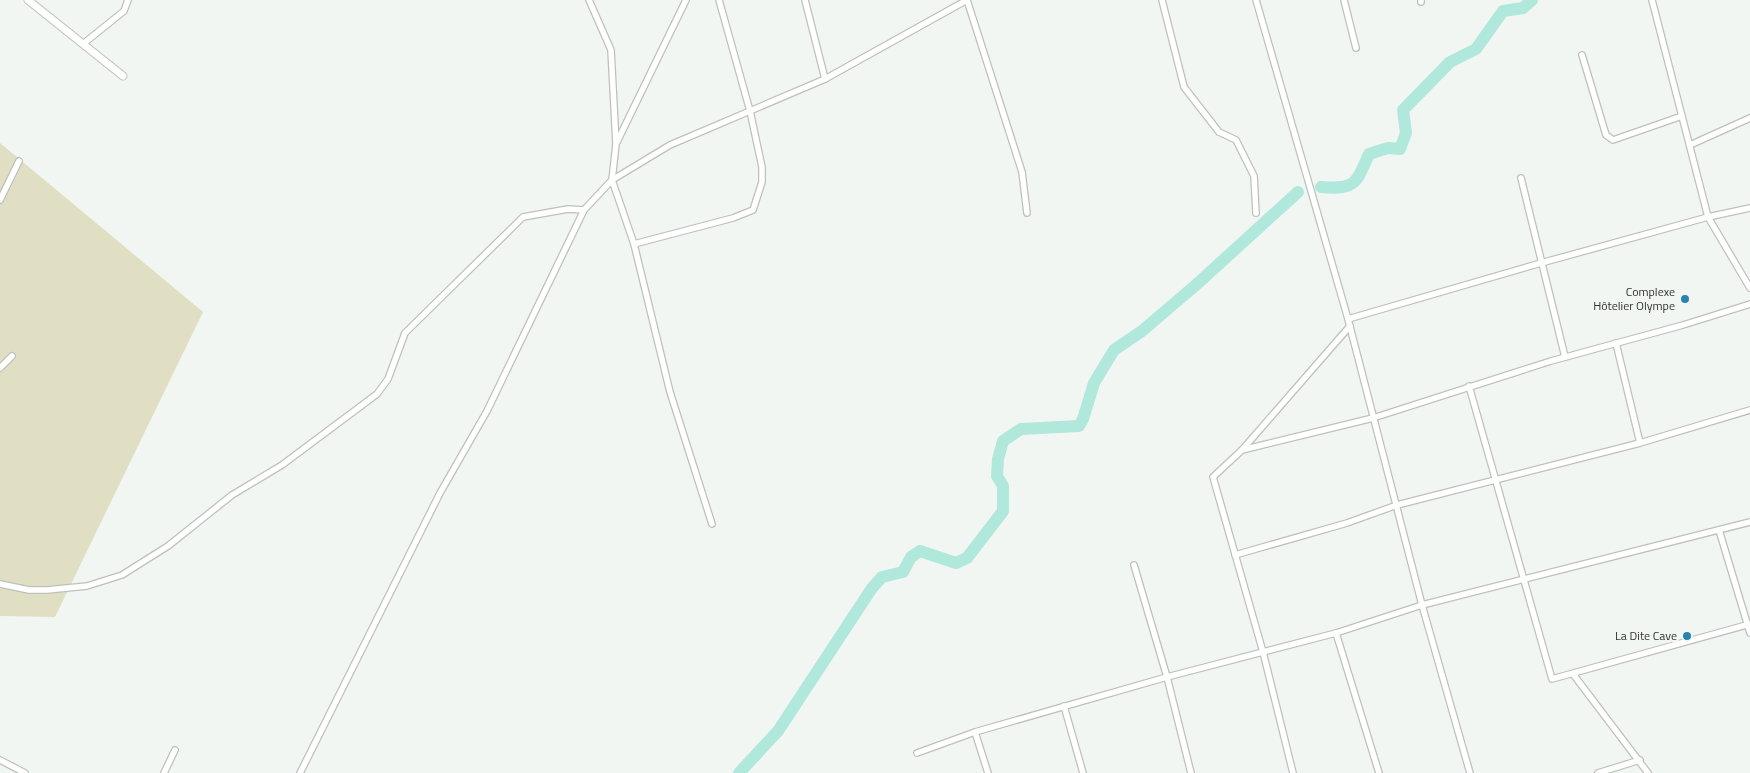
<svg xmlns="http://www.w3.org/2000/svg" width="1750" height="773" viewBox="0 0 1750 773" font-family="'Titillium Web',sans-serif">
	<rect width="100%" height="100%" fill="#f2f6f2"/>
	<!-- green -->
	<path fill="#e0dfc3" d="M 0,143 L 203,312 L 55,617 L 0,616 Z"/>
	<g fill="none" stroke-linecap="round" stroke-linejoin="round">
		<!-- river -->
		<g stroke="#b0e8dc" stroke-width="12">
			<path d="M 1321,187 C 1355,190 1356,184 1369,154 L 1388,148 L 1400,149 L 1406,133 L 1403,110 L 1450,62 L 1476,49 L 1503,11 L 1523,8 L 1532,0"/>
			<path d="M 739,773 L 778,731 L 872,588 L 882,577 L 903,572 L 911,557 L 920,551 L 956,563 L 967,558 L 1003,511 L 1003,486 L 997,476 L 998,459 L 1003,441 L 1021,429 L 1079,426 L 1083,419 L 1094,383 L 1114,350 L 1142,331 L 1197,284 L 1298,192"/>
		</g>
		<defs>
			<g id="minor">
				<path d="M 589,0 L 611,50 L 616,144 L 612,180 L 634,244 L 670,392 L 712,524"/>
				<path d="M 805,0 L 825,79"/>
				<path d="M 967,0 L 1022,172 L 1027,213"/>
				<path d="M 1162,0 L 1184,87 L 1219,132 L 1236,140 L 1254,176 L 1256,213"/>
				<path d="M 1256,0 L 1348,319 L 1422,605 L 1470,773"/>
				<path d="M 1344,0 L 1356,48"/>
				<path d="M 1421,0 L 1421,2"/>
				<path d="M 1652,0 L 1708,217 L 1750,288"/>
				<path d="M 83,44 L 124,11 L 128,0"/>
				<path d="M 1582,55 L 1606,135 L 1613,140 L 1682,116"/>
				<path d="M 617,142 L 686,0"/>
				<path d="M 1690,145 L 1750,118"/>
				<path d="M 1521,178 L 1565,357"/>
				<path d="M 0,200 L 19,161"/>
				<path d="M 634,244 L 733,218 L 753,210 L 762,182 L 762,167 L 750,111 L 719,0"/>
				<path d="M 1348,319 L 1541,263 L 1708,217 L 1750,208"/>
				<path d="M 1616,343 L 1640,443"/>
				<path d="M 0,368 L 12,356"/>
				<path d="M 1469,386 L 1552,679 L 1750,624"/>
				<path d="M 1242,450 L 1373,418 L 1551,361 L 1683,325 L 1750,304"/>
				<path d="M 1719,530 L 1750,633"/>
				<path d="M 1235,555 L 1347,523 L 1397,505 L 1640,443 L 1750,410"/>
				<path d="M 1134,565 L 1167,677 L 1191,773"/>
				<path d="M 0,584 L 29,590 L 47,590 L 87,586 L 122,575 L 168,546 L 232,495 L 282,465 L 377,394 L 388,379 L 405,333 L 523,217 L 568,209 L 584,210"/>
				<path d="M 1336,633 L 1379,773"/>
				<path d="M 1573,674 L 1648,773"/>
				<path d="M 1064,706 L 1083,773"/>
				<path d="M 975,732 L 988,773"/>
				<path d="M 917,753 L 975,732 L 1167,677 L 1336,633 L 1422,605 L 1750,522"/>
				<path d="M 0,760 L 25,773"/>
				<path d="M 164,773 L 175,750"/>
				<path d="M 300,773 L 440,493 L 487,411 L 584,210 L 612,180 L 670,145 L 825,79 L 967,0"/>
				<path d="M 1293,773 L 1263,652 L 1213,477 L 1242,450 L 1350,326"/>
				<path d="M 1598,773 L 1640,760"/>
			</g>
			<path id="tertiary" d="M 28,0 L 123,76"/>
		</defs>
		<!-- minor casing -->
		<use href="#minor" stroke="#bdc1bc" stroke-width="8"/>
		<!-- tertiary casing -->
		<use href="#tertiary" stroke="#bdc1bc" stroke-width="9"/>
		<!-- minor -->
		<use href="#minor" stroke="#fff" stroke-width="5.5"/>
		<!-- tertiary -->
		<use href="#tertiary" stroke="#fff" stroke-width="7"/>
	</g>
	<!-- markers -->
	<g fill="#2783b0" stroke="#f2f6f2" stroke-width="2">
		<circle cx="1685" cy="299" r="5"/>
		<circle cx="1687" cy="636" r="5"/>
	</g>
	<g text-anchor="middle" stroke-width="5" stroke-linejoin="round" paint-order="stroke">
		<!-- poi labels -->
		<g font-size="12" fill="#313230" stroke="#f2f6f2" text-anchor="end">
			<text x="1675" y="296">Complexe<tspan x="1675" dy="14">Hôtelier Olympe</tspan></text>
			<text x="1677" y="640">La Dite Cave</text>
		</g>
	</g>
</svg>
